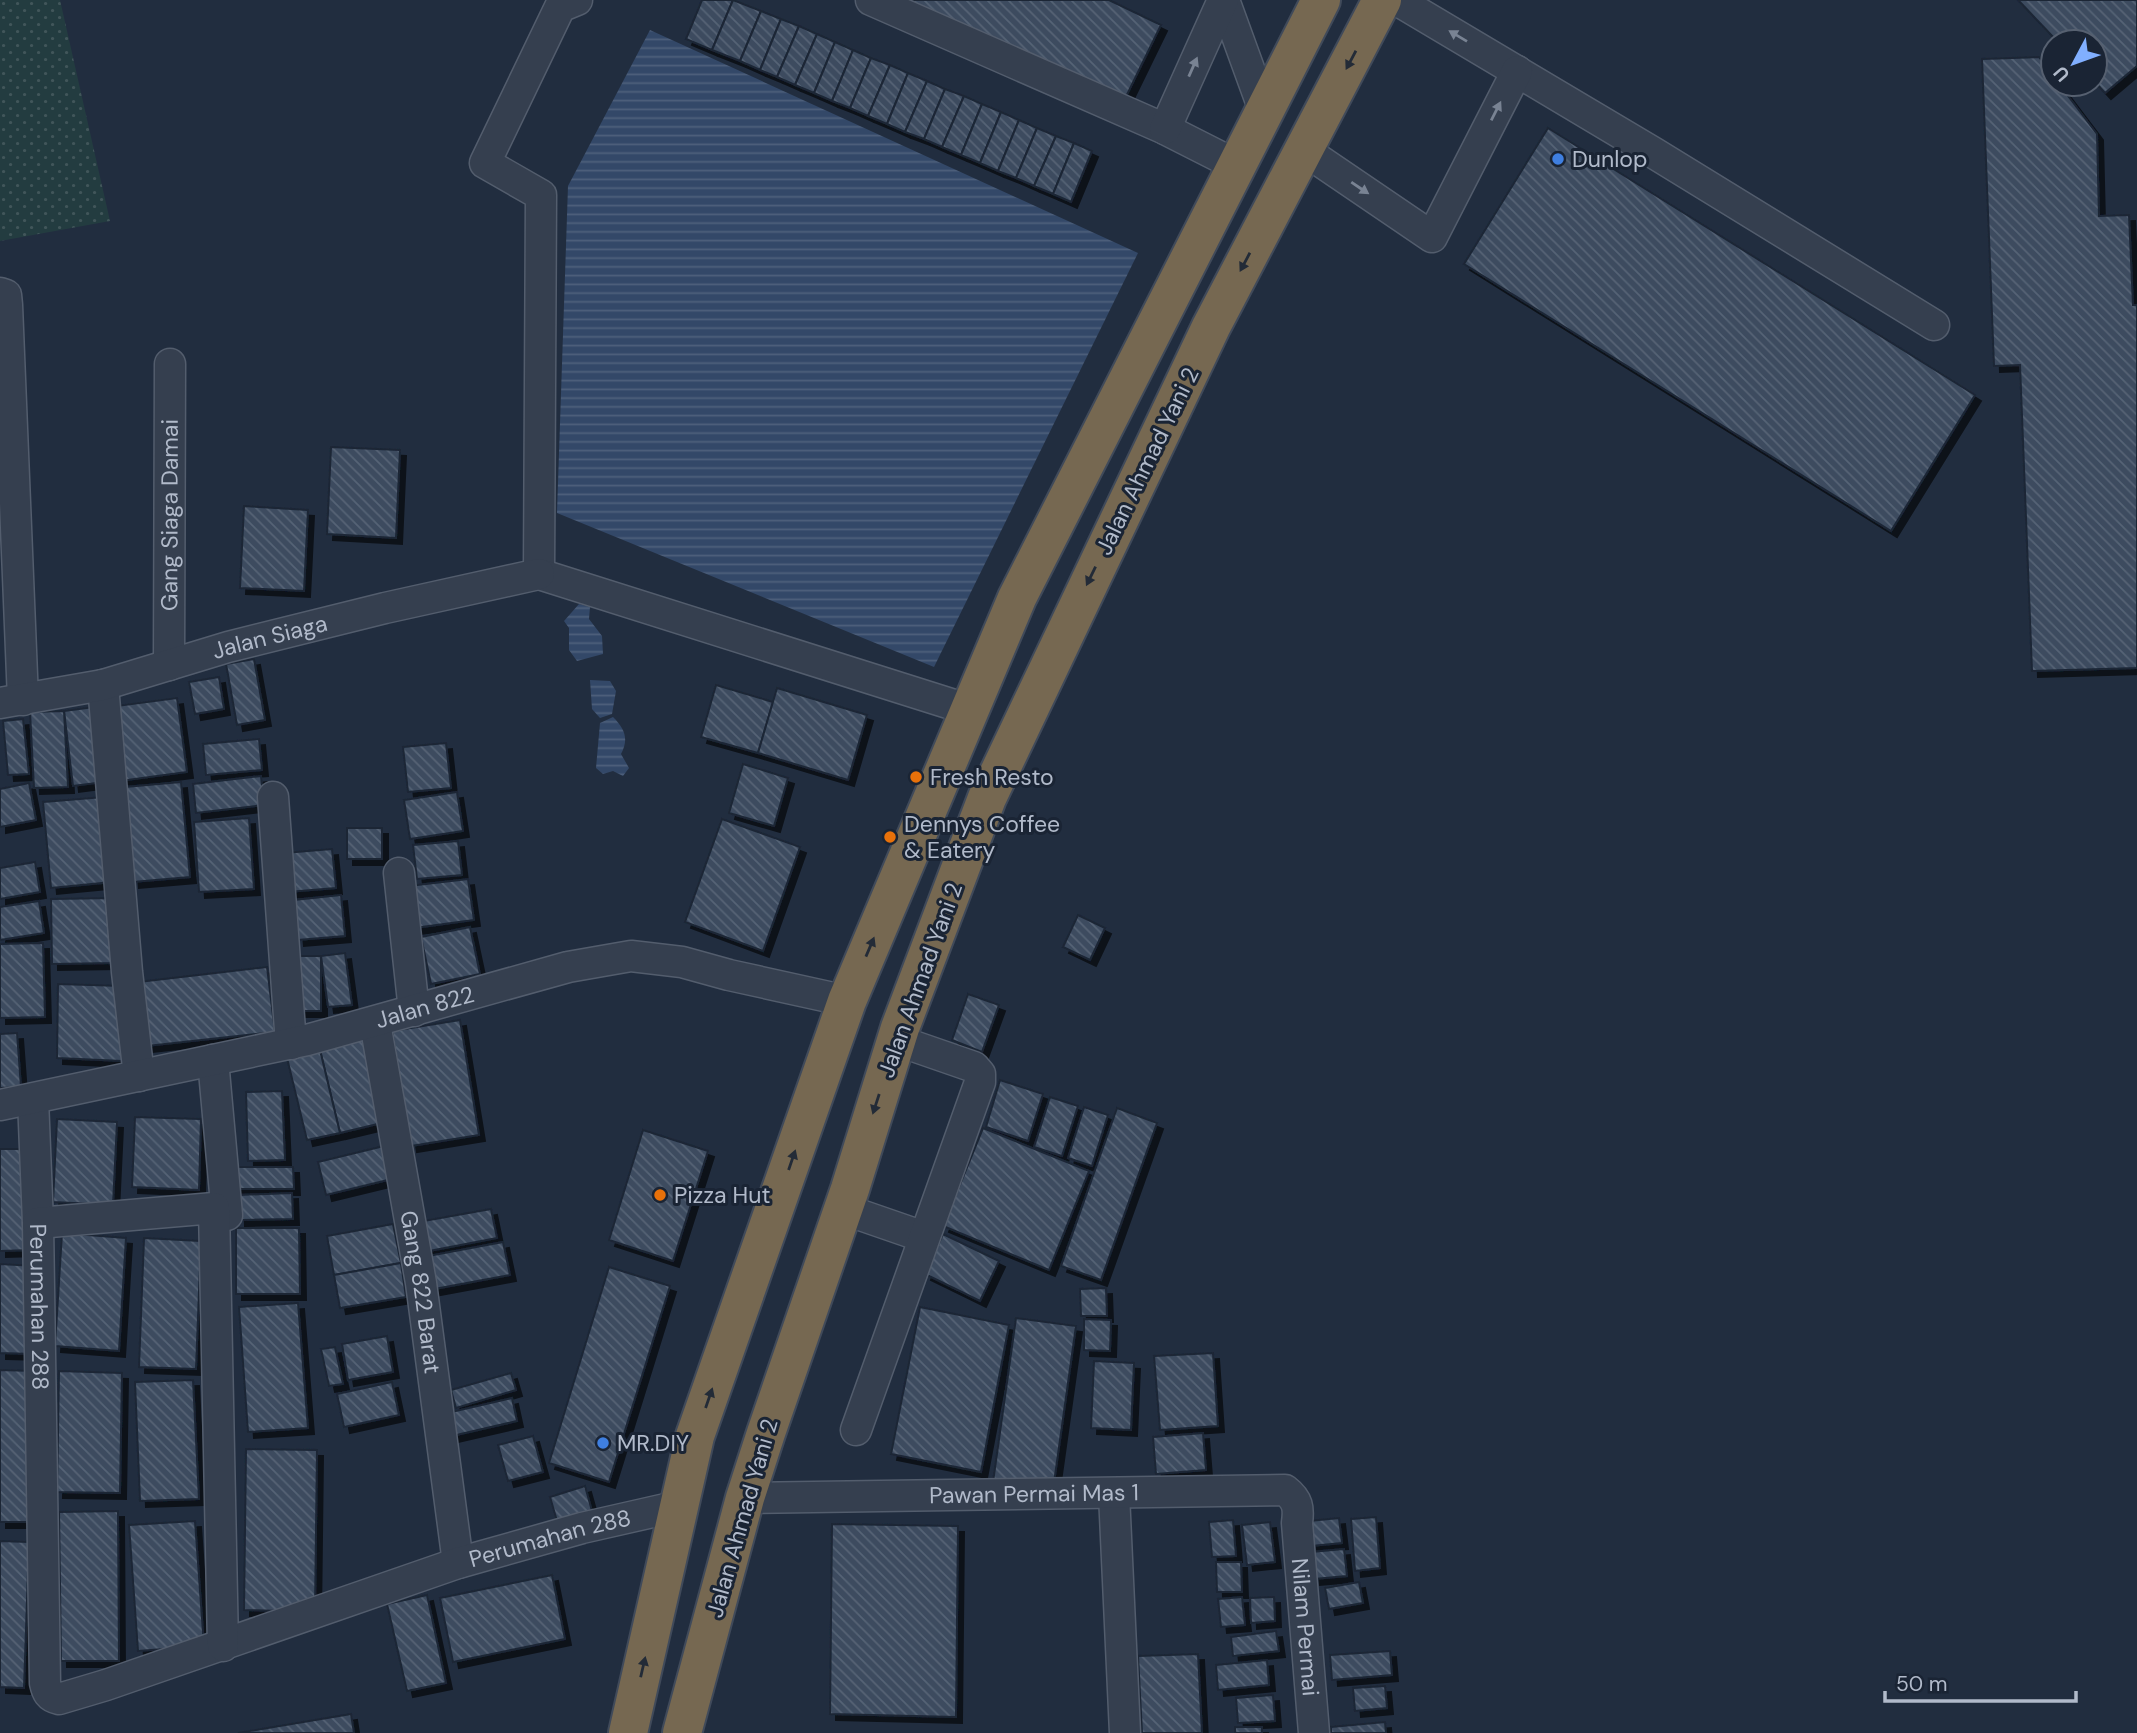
<svg xmlns="http://www.w3.org/2000/svg" width="2137" height="1733" viewBox="0 0 2137 1733" font-family="'DM Sans',sans-serif">
	<defs>
		<pattern id="grass-dots" width="8" height="8" patternUnits="userSpaceOnUse" patternTransform="scale(1.75)"><rect width="8" height="8" fill="#233c40"/><path d="M2 2h.1M6 6h.1" fill="none" stroke="#41565a" stroke-width="1.8" stroke-linecap="round"/></pattern>
		<pattern id="water-rules" width="6" height="5" patternUnits="userSpaceOnUse" patternTransform="scale(1.75)"><rect width="6" height="5" fill="#334868"/><path d="M0 2.5h6" fill="none" stroke="#4e607c"/></pattern>
		<pattern id="building-back-hatch" width="6" height="6" patternUnits="userSpaceOnUse" patternTransform="scale(1.75)"><rect width="6" height="6" fill="#3c4b5f"/><path d="M-1 5l2 2M0 0l6 6M5-1l2 2" fill="none" stroke="#566375"/></pattern>
		<filter id="shadow"><feDropShadow dx="6" dy="6" stdDeviation="0" flood-color="#0009"/></filter>
	</defs>
	<rect width="100%" height="100%" fill="#212d3f"/>
	<!-- grass -->
	<path fill="url(#grass-dots)" d="M 0,0 L 60,0 L 110,221 L 0,241 Z"/>
	<!-- water -->
	<g fill="url(#water-rules)">
		<path d="M 650,30 L 1138,253 L 934,667 L 557,513 L 568,186 Z"/>
		<path d="M 579,604 L 590,607 L 589,619 L 602,636 L 603,654 L 577,661 L 569,650 L 569,628 L 564,621 Z"/>
		<path d="M 590,680 L 610,681 L 616,691 L 612,714 L 600,718 L 592,709 Z"/>
		<path d="M 613,717 C 625,729 629,739 621,754 L 629,768 L 623,776 L 613,771 L 603,774 L 596,768 L 600,723 Z"/>
	</g>
	<!-- building -->
	<g fill="url(#building-back-hatch)" stroke="#1c2636" stroke-width="2" filter="url(#shadow)">
		<path d="M 702,0 L 733,0 L 712,50 L 686,39 Z"/>
		<path d="M 733,0 L 761,11 L 740,61 L 712,50 Z"/>
		<path d="M 876,0 L 1109,0 L 1161,25 L 1121,107 Z"/>
		<path d="M 2018,0 L 2137,0 L 2137,66 L 2105,93 L 2095,82 L 2095,42 L 2058,42 Z"/>
		<path d="M 761,11 L 781,19 L 760,70 L 740,61 Z"/>
		<path d="M 781,19 L 799,26 L 777,77 L 760,70 Z"/>
		<path d="M 799,26 L 817,34 L 795,85 L 777,77 Z"/>
		<path d="M 817,34 L 835,42 L 814,93 L 795,85 Z"/>
		<path d="M 835,42 L 853,50 L 832,101 L 814,93 Z"/>
		<path d="M 853,50 L 871,58 L 850,108 L 832,101 Z"/>
		<path d="M 2039,57 L 2053,76 L 2053,84 L 2059,84 L 2097,134 L 2099,216 L 2129,215 L 2133,305 L 2137,305 L 2137,668 L 2032,671 L 2020,365 L 1994,366 L 1982,59 Z"/>
		<path d="M 871,58 L 890,65 L 868,116 L 850,108 Z"/>
		<path d="M 890,65 L 908,73 L 887,124 L 868,116 Z"/>
		<path d="M 908,73 L 927,81 L 905,132 L 887,124 Z"/>
		<path d="M 927,81 L 945,89 L 924,139 L 905,132 Z"/>
		<path d="M 945,89 L 964,96 L 942,147 L 924,139 Z"/>
		<path d="M 964,96 L 982,104 L 961,155 L 942,147 Z"/>
		<path d="M 982,104 L 1001,112 L 980,163 L 961,155 Z"/>
		<path d="M 1001,112 L 1019,120 L 998,171 L 980,163 Z"/>
		<path d="M 1019,120 L 1037,128 L 1016,178 L 998,171 Z"/>
		<path d="M 1037,128 L 1056,136 L 1034,186 L 1016,178 Z"/>
		<path d="M 1548,128 L 1975,395 L 1891,531 L 1464,264 Z"/>
		<path d="M 1056,136 L 1074,143 L 1053,194 L 1034,186 Z"/>
		<path d="M 1074,143 L 1092,151 L 1071,202 L 1053,194 Z"/>
		<path d="M 331,447 L 400,450 L 396,538 L 327,534 Z"/>
		<path d="M 244,506 L 308,510 L 304,591 L 240,588 Z"/>
		<path d="M 254,659 L 265,720 L 237,725 L 226,664 Z"/>
		<path d="M 219,677 L 224,709 L 195,714 L 189,682 Z"/>
		<path d="M 716,685 L 773,702 L 758,753 L 701,737 Z"/>
		<path d="M 777,688 L 867,715 L 848,780 L 758,753 Z"/>
		<path d="M 177,698 L 187,772 L 120,781 L 109,707 Z"/>
		<path d="M 94,707 L 104,782 L 73,786 L 64,711 Z"/>
		<path d="M 64,711 L 68,787 L 34,788 L 30,712 Z"/>
		<path d="M 23,719 L 29,774 L 8,775 L 3,721 Z"/>
		<path d="M 259,739 L 262,770 L 206,775 L 203,744 Z"/>
		<path d="M 446,743 L 451,788 L 408,792 L 403,747 Z"/>
		<path d="M 743,764 L 788,778 L 774,826 L 729,813 Z"/>
		<path d="M 261,776 L 264,805 L 196,813 L 193,784 Z"/>
		<path d="M 181,782 L 190,877 L 133,882 L 125,787 Z"/>
		<path d="M 29,783 L 36,820 L 0,827 L 0,789 Z"/>
		<path d="M 457,792 L 463,831 L 410,839 L 404,800 Z"/>
		<path d="M 104,797 L 112,882 L 51,888 L 43,802 Z"/>
		<path d="M 249,818 L 254,889 L 199,892 L 194,822 Z"/>
		<path d="M 722,819 L 800,847 L 763,951 L 685,922 Z"/>
		<rect x="347" y="828" width="35" height="31"/>
		<path d="M 458,841 L 462,875 L 417,879 L 413,845 Z"/>
		<path d="M 332,849 L 336,888 L 288,892 L 284,853 Z"/>
		<path d="M 35,862 L 40,892 L 0,899 L 0,868 Z"/>
		<path d="M 468,879 L 474,920 L 414,928 L 409,886 Z"/>
		<path d="M 341,895 L 345,936 L 298,940 L 294,900 Z"/>
		<path d="M 113,898 L 114,963 L 52,964 L 51,899 Z"/>
		<path d="M 39,901 L 44,933 L 0,940 L 0,907 Z"/>
		<path d="M 1078,915 L 1105,928 L 1090,960 L 1063,947 Z"/>
		<path d="M 470,927 L 480,974 L 431,984 L 421,937 Z"/>
		<path d="M 43,943 L 45,1017 L 0,1018 L 0,944 Z"/>
		<path d="M 345,953 L 352,1005 L 328,1007 L 321,956 Z"/>
		<path d="M 293,956 L 321,956 L 321,1011 L 294,1011 Z"/>
		<path d="M 267,967 L 275,1032 L 138,1047 L 130,983 Z"/>
		<path d="M 58,984 L 123,986 L 122,1061 L 57,1058 Z"/>
		<path d="M 968,994 L 999,1005 L 982,1052 L 952,1040 Z"/>
		<path d="M 460,1020 L 479,1135 L 411,1146 L 392,1031 Z"/>
		<path d="M 17,1033 L 21,1087 L 0,1088 L 0,1034 Z"/>
		<path d="M 366,1039 L 386,1122 L 340,1133 L 320,1050 Z"/>
		<path d="M 320,1050 L 340,1133 L 307,1140 L 287,1058 Z"/>
		<path d="M 1000,1080 L 1043,1094 L 1028,1141 L 986,1127 Z"/>
		<path d="M 282,1091 L 285,1160 L 248,1161 L 246,1092 Z"/>
		<path d="M 1050,1097 L 1078,1106 L 1062,1156 L 1034,1147 Z"/>
		<path d="M 1084,1107 L 1108,1115 L 1092,1166 L 1068,1158 Z"/>
		<path d="M 1117,1108 L 1157,1123 L 1101,1280 L 1061,1266 Z"/>
		<path d="M 135,1117 L 201,1119 L 199,1190 L 132,1187 Z"/>
		<path d="M 57,1119 L 117,1122 L 113,1205 L 53,1202 Z"/>
		<path d="M 983,1128 L 1089,1171 L 1049,1270 L 943,1226 Z"/>
		<path d="M 643,1130 L 708,1151 L 673,1261 L 609,1240 Z"/>
		<path d="M 384,1146 L 392,1179 L 326,1195 L 318,1162 Z"/>
		<path d="M 0,1149 L 31,1149 L 33,1250 L 0,1251 Z"/>
		<path d="M 225,1167 L 293,1167 L 294,1189 L 225,1189 Z"/>
		<path d="M 292,1193 L 293,1219 L 239,1220 L 238,1195 Z"/>
		<path d="M 491,1209 L 497,1238 L 424,1252 L 418,1222 Z"/>
		<path d="M 393,1224 L 401,1263 L 334,1275 L 327,1236 Z"/>
		<path d="M 236,1228 L 299,1228 L 300,1294 L 236,1294 Z"/>
		<path d="M 62,1233 L 126,1238 L 119,1351 L 55,1346 Z"/>
		<path d="M 943,1234 L 999,1261 L 980,1301 L 925,1274 Z"/>
		<path d="M 144,1238 L 201,1241 L 196,1369 L 139,1367 Z"/>
		<path d="M 503,1242 L 510,1275 L 429,1290 L 423,1257 Z"/>
		<path d="M 401,1263 L 406,1297 L 340,1308 L 334,1275 Z"/>
		<path d="M 0,1264 L 36,1266 L 34,1354 L 0,1353 Z"/>
		<path d="M 609,1267 L 670,1286 L 609,1482 L 549,1463 Z"/>
		<path d="M 1106,1288 L 1107,1316 L 1081,1316 L 1080,1289 Z"/>
		<path d="M 298,1303 L 308,1428 L 248,1432 L 239,1307 Z"/>
		<path d="M 920,1307 L 1009,1325 L 981,1472 L 891,1454 Z"/>
		<path d="M 1016,1318 L 1076,1326 L 1053,1490 L 993,1482 Z"/>
		<path d="M 1084,1319 L 1111,1320 L 1110,1351 L 1084,1350 Z"/>
		<path d="M 387,1336 L 393,1372 L 348,1380 L 342,1344 Z"/>
		<path d="M 335,1347 L 343,1384 L 329,1386 L 321,1349 Z"/>
		<path d="M 1213,1353 L 1218,1426 L 1160,1430 L 1154,1356 Z"/>
		<path d="M 1094,1361 L 1134,1363 L 1131,1430 L 1091,1428 Z"/>
		<path d="M 0,1370 L 35,1371 L 33,1522 L 0,1522 Z"/>
		<path d="M 59,1371 L 122,1373 L 120,1493 L 57,1492 Z"/>
		<path d="M 511,1373 L 516,1390 L 456,1408 L 451,1390 Z"/>
		<path d="M 193,1380 L 199,1499 L 140,1501 L 135,1382 Z"/>
		<path d="M 392,1382 L 399,1415 L 344,1427 L 337,1394 Z"/>
		<path d="M 512,1398 L 517,1421 L 452,1436 L 447,1413 Z"/>
		<path d="M 1203,1433 L 1206,1470 L 1156,1474 L 1153,1437 Z"/>
		<path d="M 533,1436 L 543,1472 L 508,1481 L 498,1445 Z"/>
		<path d="M 246,1449 L 317,1450 L 315,1612 L 244,1610 Z"/>
		<path d="M 585,1486 L 592,1511 L 557,1521 L 550,1497 Z"/>
		<path d="M 118,1511 L 119,1661 L 61,1661 L 59,1512 Z"/>
		<path d="M 1376,1517 L 1380,1568 L 1355,1571 L 1351,1519 Z"/>
		<path d="M 1339,1518 L 1342,1543 L 1311,1546 L 1309,1521 Z"/>
		<path d="M 1233,1520 L 1236,1556 L 1212,1557 L 1209,1522 Z"/>
		<path d="M 195,1521 L 204,1646 L 138,1651 L 129,1525 Z"/>
		<path d="M 1270,1522 L 1275,1562 L 1247,1565 L 1242,1525 Z"/>
		<path d="M 832,1524 L 958,1526 L 956,1717 L 830,1714 Z"/>
		<path d="M 0,1541 L 29,1542 L 24,1688 L 0,1687 Z"/>
		<path d="M 1344,1549 L 1347,1576 L 1314,1579 L 1311,1552 Z"/>
		<path d="M 1216,1562 L 1241,1562 L 1242,1592 L 1217,1592 Z"/>
		<path d="M 552,1575 L 565,1639 L 453,1662 L 440,1598 Z"/>
		<path d="M 1359,1582 L 1363,1603 L 1329,1609 L 1325,1588 Z"/>
		<path d="M 427,1595 L 446,1683 L 407,1691 L 387,1604 Z"/>
		<path d="M 1242,1597 L 1245,1625 L 1221,1627 L 1218,1599 Z"/>
		<path d="M 1274,1597 L 1275,1621 L 1251,1623 L 1250,1598 Z"/>
		<path d="M 1276,1631 L 1279,1651 L 1233,1656 L 1231,1637 Z"/>
		<path d="M 1390,1651 L 1392,1675 L 1332,1680 L 1330,1655 Z"/>
		<path d="M 1198,1654 L 1202,1733 L 1142,1733 L 1138,1656 Z"/>
		<path d="M 1267,1660 L 1269,1685 L 1218,1690 L 1216,1665 Z"/>
		<path d="M 1385,1686 L 1387,1708 L 1355,1711 L 1353,1688 Z"/>
		<path d="M 1273,1695 L 1275,1721 L 1238,1723 L 1236,1698 Z"/>
		<path d="M 351,1714 L 354,1733 L 238,1733 Z"/>
		<path d="M 1385,1722 L 1386,1733 L 1331,1733 L 1331,1727 Z"/>
		<rect x="1235" y="1727" width="27" height="6"/>
	</g>
	<g fill="none" stroke-linecap="round" stroke-linejoin="round">
		<defs>
			<g id="minor">
				<path d="M 871,0 L 1165,129 L 1236,165"/>
				<path d="M 1224,0 L 1264,110"/>
				<path d="M 1397,0 L 1654,153 L 1934,325"/>
				<path d="M 1165,129 L 1223,0"/>
				<path d="M 1304,150 L 1432,237 L 1517,71"/>
				<path d="M 0,293 L 6,295 L 7,305 L 23,700"/>
				<path d="M 539,574 L 541,195 L 485,163 L 560,7 L 577,0"/>
				<path d="M 539,574 L 970,710"/>
				<path id="s1" d="M 169,665 L 170,364"/>
				<path d="M 103,685 L 127,972 L 139,1076"/>
				<path id="s2" d="M 0,703 L 103,685 L 228,647 L 385,608 L 539,574"/>
				<path d="M 273,797 L 291,1044"/>
				<path d="M 399,873 L 414,1011"/>
				<path id="s3" d="M 375,1023 L 421,1283 L 458,1563"/>
				<path d="M 213,1060 L 227,1215"/>
				<path id="s4" d="M 33,1099 L 38,1223 L 45,1683 C 47,1692 49,1697 59,1699 L 106,1685 L 458,1563 L 582,1528 L 679,1506"/>
				<path id="s5" d="M 0,1105 L 307,1040 L 568,967 L 631,956 L 682,962 L 729,975 L 847,1001"/>
				<path d="M 843,1209 L 924,1237"/>
				<path d="M 38,1223 L 214,1208 L 223,1646"/>
				<path d="M 856,1430 L 980,1082 L 980,1074 L 974,1067 L 896,1040"/>
				<path d="M 1114,1494 L 1125,1733"/>
				<path id="s6" d="M 745,1498 L 1285,1490 C 1298,1500 1299,1508 1297,1523 L 1314,1733"/>
			</g>
			<g id="highway">
				<path d="M 628,1733 L 695,1436 L 847,1001 L 1017,598 L 1321,0"/>
				<path d="M 682,1733 L 745,1498 L 766,1433 L 850,1189 L 900,1028 L 987,798 L 1211,327 L 1382,0"/>
			</g>
		</defs>
		<!-- minor casing -->
		<use href="#minor" stroke="#535d6d" stroke-width="33"/>
		<!-- highway casing -->
		<use href="#highway" stroke="#404a5a" stroke-width="42"/>
		<!-- minor -->
		<use href="#minor" stroke="#353f4f" stroke-width="30"/>
		<!-- highway -->
		<use href="#highway" stroke="#766851" stroke-width="38"/>
	</g>
	<!-- one-way arrows -->
	<defs><path id="oneway-solid" d="M-6-.8H1V-3.2L6.5 0L1 3.2V.8H-6Z" transform="scale(1.75)"/></defs>
	<g fill="#798393">
		<use href="#oneway-solid" transform="translate(1458 36) rotate(-149)"/>
		<use href="#oneway-solid" transform="translate(1193 67) rotate(-66)"/>
		<use href="#oneway-solid" transform="translate(1496 111) rotate(-63)"/>
		<use href="#oneway-solid" transform="translate(1360 188) rotate(34)"/>
	</g>
	<g fill="#232b37">
		<use href="#oneway-solid" transform="translate(1351 60) rotate(118)"/>
		<use href="#oneway-solid" transform="translate(1245 262) rotate(118)"/>
		<use href="#oneway-solid" transform="translate(1091 576) rotate(116)"/>
		<use href="#oneway-solid" transform="translate(870 947) rotate(-67)"/>
		<use href="#oneway-solid" transform="translate(876 1104) rotate(108)"/>
		<use href="#oneway-solid" transform="translate(792 1160) rotate(-71)"/>
		<use href="#oneway-solid" transform="translate(709 1398) rotate(-71)"/>
		<use href="#oneway-solid" transform="translate(643 1667) rotate(-77)"/>
	</g>
	<!-- markers -->
	<g fill="#3f7fe0" stroke="#1a2434" stroke-width="2.5">
		<circle cx="1558" cy="159" r="7"/>
		<circle cx="603" cy="1443" r="7"/>
	</g>
	<g fill="#e8710a" stroke="#1a2434" stroke-width="2.5">
		<circle cx="916" cy="777" r="7"/>
		<circle cx="890" cy="837" r="7"/>
		<circle cx="660" cy="1195" r="7"/>
	</g>
	<g text-anchor="middle" stroke-width="6" stroke-linejoin="round" paint-order="stroke">
		<!-- poi labels -->
		<g font-size="23" fill="#b1baca" stroke="#1a2434" text-anchor="start">
			<text x="1572" y="167">Dunlop</text>
			<text x="930" y="785">Fresh Resto</text>
			<text x="904" y="832">Dennys Coffee<tspan x="904" dy="26">&amp; Eatery</tspan></text>
			<text x="674" y="1203">Pizza Hut</text>
			<text x="617" y="1451">MR.DIY</text>
		</g>
		<!-- street labels -->
		<g font-size="23" fill="#b1baca" stroke="#1a2434">
			<text transform="translate(1147 461) rotate(-64)" y="8">Jalan Ahmad Yani 2</text>
			<text dy="8" stroke="none"><textPath href="#s1" startOffset="150">Gang Siaga Damai</textPath></text>
			<text dy="8" stroke="none"><textPath href="#s2" startOffset="278">Jalan Siaga</textPath></text>
			<text transform="translate(920 980) rotate(-70)" y="8">Jalan Ahmad Yani 2</text>
			<text dy="8" stroke="none"><textPath href="#s5" startOffset="436">Jalan 822</textPath></text>
			<text dy="8" stroke="none"><textPath href="#s3" startOffset="273">Gang 822 Barat</textPath></text>
			<text dy="8" stroke="none"><textPath href="#s4" startOffset="208">Perumahan 288</textPath></text>
			<text dy="8" stroke="none"><textPath href="#s6" startOffset="289">Pawan Permai Mas 1</textPath></text>
			<text transform="translate(742 1518) rotate(-74)" y="8">Jalan Ahmad Yani 2</text>
			<text dy="8" stroke="none"><textPath href="#s4" startOffset="1124">Perumahan 288</textPath></text>
			<text dy="8" stroke="none"><textPath href="#s6" startOffset="682">Nilam Permai</textPath></text>
		</g>
	</g>
	<!-- north arrow -->
	<g transform="translate(2074 63) rotate(229)"><circle r="33" fill="#1a2434" stroke="#566070" stroke-width="2"/>
	<path d="M0-5L12 26L0 18L-12 26Z" fill="#81afff"/>
	<text y="-10" font-size="19" font-weight="bold" text-anchor="middle" fill="#b1baca">U</text>
	</g>
	<!-- scale -->
	<path d="M1885 1691v10h191v-10" fill="none" stroke="#b1baca" stroke-width="3.5"/>
	<text x="1896" y="1691" font-size="21" fill="#b1baca" stroke="#1a2434" stroke-width="5" paint-order="stroke">50 m</text>
</svg>
